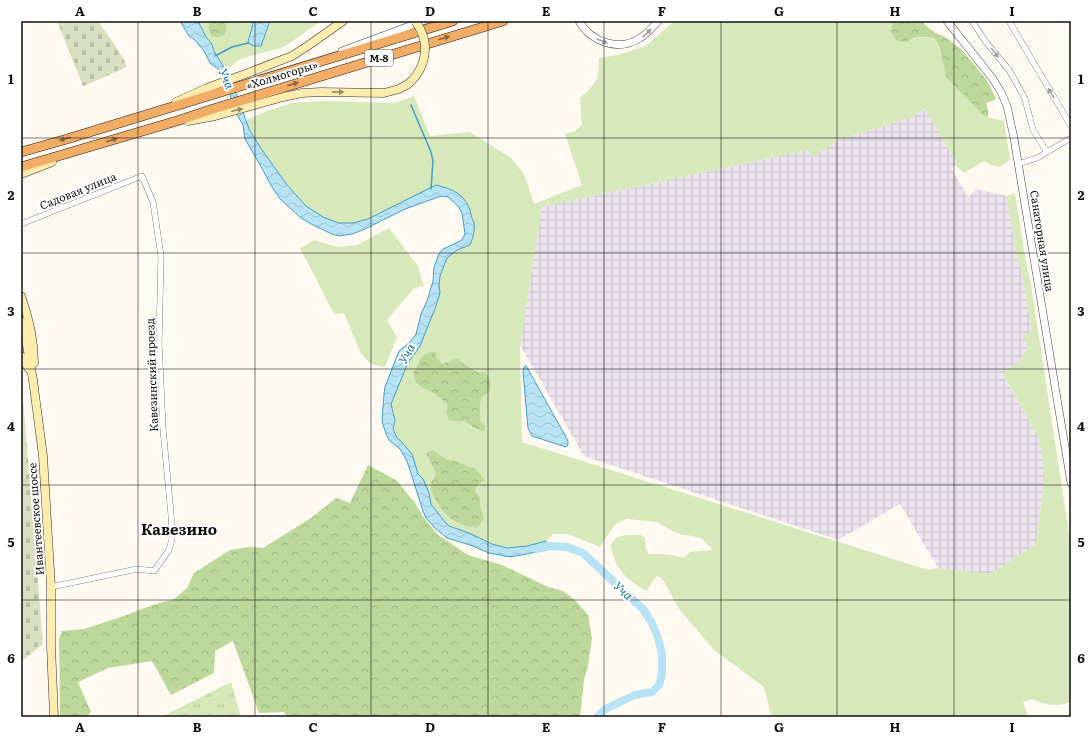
<svg xmlns="http://www.w3.org/2000/svg" width="1092" height="738" viewBox="0 0 1092 738" font-family="Literata,serif">
	<defs>
		<pattern id="industrial-grid" width="8" height="8" patternUnits="userSpaceOnUse"><rect width="8" height="8" fill="#ebe3ed"/><path d="M0 4h8M4 0v8" fill="none" stroke="#c8c2ca"/></pattern>
		<pattern id="forest-crowns" width="20" height="18" patternUnits="userSpaceOnUse"><rect width="20" height="18" fill="#bcd89b"/><path d="M2 6a3 3 0 1 1 6 0M12 15a3 3 0 1 1 6 0" fill="none" stroke="#a0b884"/></pattern>
		<pattern id="cemetery-stones" width="16" height="16" patternUnits="userSpaceOnUse"><rect width="16" height="16" fill="#d9e0c2"/><path d="M2 7V4a2 2 0 0 1 4 0v3zM10 15v-3a2 2 0 0 1 4 0v3z" fill="#b9bfa6"/></pattern>
		<pattern id="park-tufts" width="24" height="20" patternUnits="userSpaceOnUse"><rect width="24" height="20" fill="#d7e8bb"/><path d="M3 7l-1-3M5 7V3M7 7l1-3M15 17l-1-3M17 17v-4M19 17l1-3" fill="none" stroke="#b7c6a0"/></pattern>
		<pattern id="water-waves" width="16" height="10" patternUnits="userSpaceOnUse"><rect width="16" height="10" fill="#b7e3f4"/><path d="M0 5q4-4 8 0t8 0" fill="none" stroke="#9cc2d0"/></pattern>
	</defs>
	<rect width="100%" height="100%" fill="#fefaf1"/>
	<!-- industrial -->
	<path fill="url(#industrial-grid)" d="M 926,109 L 956,162 L 955,165 L 951,168 L 968,197 L 977,189 L 1006,196 L 1018,263 L 1020,263 L 1032,331 L 1028,347 L 1019,363 L 1002,374 L 1038,436 L 1045,474 L 1036,544 L 990,574 L 938,568 L 900,504 L 838,540 L 584,456 L 520,345 L 542,207 L 808,150 L 812,156 L 839,140 L 912,117 Z"/>
	<!-- grass -->
	<g fill="#d7e8bb" fill-rule="evenodd">
		<path d="M 198,21 L 211,21 C 206,26 209,31 211,36 L 227,26 L 225,21 L 253,21 L 253,25 L 250,32 L 266,35 L 270,21 L 321,21 L 287,45 L 281,48 L 243,58 L 237,61 L 226,71 L 214,51 L 212,44 L 206,37 Z"/>
		<path d="M 674,21 L 893,21 L 891,31 L 906,42 C 915,37 923,37 933,38 L 940,47 L 943,57 L 984,116 L 1004,121 L 1010,160 L 1000,167 L 991,165 L 984,161 L 964,173 L 955,165 L 956,161 L 925,109 L 912,117 L 839,140 L 812,157 L 808,150 L 542,207 L 520,345 L 522,442 L 928,570 L 938,568 L 990,574 L 1036,544 L 1045,474 L 1038,436 L 1002,373 L 1019,363 L 1028,347 L 1023,336 L 1032,331 L 1020,263 L 1018,263 L 1006,196 L 1015,193 L 1027,268 L 1030,278 L 1071,547 L 1071,702 C 1057,707 1045,705 1032,699 L 1023,702 L 1028,717 L 773,717 L 771,714 L 764,687 L 714,650 L 679,609 L 662,578 L 657,576 L 652,582 L 647,591 C 635,586 623,576 616,563 C 614,558 612,551 610,545 L 616,538 L 625,535 L 641,535 L 645,538 L 646,549 L 649,554 C 661,554 672,554 684,558 L 690,552 L 713,550 L 702,539 L 693,536 L 683,535 L 674,532 L 657,522 L 627,519 L 617,523 L 611,530 L 600,547 L 568,534 L 553,534 L 546,541 L 527,546 L 507,548 L 492,544 L 469,533 L 449,526 L 445,522 L 431,504 L 429,493 L 423,479 L 418,474 L 412,454 L 402,441 L 397,438 L 393,429 L 395,421 L 391,404 L 408,363 L 420,346 L 440,292 L 439,286 L 440,276 L 447,258 L 457,250 L 470,245 L 474,223 L 470,214 L 470,209 L 436,185 L 368,219 L 353,223 L 338,223 L 323,217 L 306,206 L 287,185 L 260,147 L 249,129 L 246,120 L 267,111 L 292,103 L 323,101 L 395,103 L 414,96 L 430,136 L 470,132 L 511,158 L 525,176 L 534,204 L 582,185 L 565,134 L 575,131 L 582,125 C 581,116 580,107 580,98 C 597,82 599,81 599,58 L 618,55 L 646,46 ZM 457,358 L 463,363 L 477,372 L 482,396 L 480,404 L 480,420 L 485,425 L 478,430 L 470,427 L 464,421 L 457,422 L 448,405 L 436,394 L 421,387 L 413,373 L 418,366 L 438,359 L 444,364 ZM 433,450 L 446,459 L 454,460 L 468,466 L 475,468 L 478,484 L 475,491 L 480,497 L 480,505 L 482,512 L 431,481 L 436,474 L 426,453 Z"/>
		<path d="M 389,228 L 418,266 L 424,286 L 414,288 L 387,320 L 397,337 L 385,367 L 371,364 L 361,354 L 344,313 L 334,314 L 300,248 L 314,240 L 337,247 L 357,245 Z"/>
	</g>
	<!-- forest -->
	<g fill="url(#forest-crowns)">
		<path d="M 211,21 L 225,21 L 227,26 L 225,35 L 218,37 L 211,36 C 209,31 206,26 211,21 Z"/>
		<path d="M 893,21 L 922,21 L 925,25 L 934,32 L 945,37 L 961,49 L 986,79 L 996,98 L 993,101 L 986,103 L 988,109 L 988,117 L 984,116 L 946,77 L 940,47 L 934,38 L 924,37 L 914,38 L 906,42 L 896,40 L 891,31 Z"/>
		<path d="M 435,352 L 438,359 L 443,364 L 457,358 L 463,363 L 477,372 L 485,372 C 491,379 492,384 489,393 L 482,396 L 480,404 L 480,420 L 485,425 L 485,431 C 476,430 471,427 464,421 L 457,422 L 449,420 L 446,412 L 448,405 C 443,401 439,397 435,394 C 423,386 417,390 413,373 C 422,361 418,353 435,352 Z"/>
		<path d="M 433,450 L 446,459 L 454,460 L 468,466 L 475,468 L 485,480 L 478,484 L 475,491 L 480,497 L 480,505 L 484,519 L 477,528 C 470,526 462,525 456,522 C 445,517 429,494 431,483 C 432,480 434,477 436,474 L 426,453 Z"/>
		<path d="M 368,465 L 396,480 L 415,503 L 424,518 L 438,535 L 468,555 L 502,565 L 548,587 L 563,591 L 575,600 L 588,615 L 592,638 L 588,666 L 584,680 L 580,717 L 286,717 L 284,712 L 259,713 L 233,641 L 215,651 L 214,673 L 171,695 L 152,661 L 108,668 L 78,682 L 91,712 L 87,717 L 60,717 L 59,639 L 62,631 L 84,629 L 124,616 L 150,606 L 174,599 L 187,588 L 194,573 L 230,550 L 249,547 L 263,548 L 311,518 L 336,498 L 350,503 Z"/>
	</g>
	<!-- cemetery -->
	<g fill="url(#cemetery-stones)">
		<path d="M 57,21 L 98,21 C 108,36 120,50 127,67 L 84,86 L 83,86 Z"/>
		<path d="M 21,374 L 43,644 L 21,662 Z"/>
	</g>
	<!-- park -->
	<path fill="url(#park-tufts)" d="M 231,682 L 241,717 L 161,717 Z"/>
	<!-- water -->
	<g fill="url(#water-waves)" stroke="#419fc8">
		<path d="M 180,21 L 198,21 L 206,37 L 212,44 L 214,51 L 226,71 L 229,73 L 249,129 L 260,147 L 287,185 L 306,206 L 323,217 L 338,223 L 353,223 L 368,219 L 436,185 C 444,187 451,189 457,193 C 465,198 469,206 471,214 C 471,217 473,220 474,223 C 475,231 473,238 470,245 L 457,250 L 447,258 L 440,276 L 439,286 L 440,292 L 436,306 L 420,346 L 408,363 L 391,404 L 395,421 L 393,429 L 397,438 L 401,441 L 412,454 L 418,474 L 423,479 L 429,493 L 431,504 L 445,522 L 449,526 L 469,533 L 492,544 L 507,548 L 527,546 L 546,541 L 547,550 L 510,557 L 489,553 L 473,546 L 447,538 L 434,527 L 426,518 L 423,511 L 407,461 L 400,449 L 389,440 L 386,434 L 382,421 L 384,394 L 385,387 L 399,351 L 410,342 L 416,334 L 421,314 L 427,301 L 433,281 L 434,267 L 439,254 L 443,249 L 456,243 L 462,240 L 465,234 L 462,213 L 458,206 L 448,197 L 441,196 L 405,209 L 365,229 L 352,234 L 339,236 L 332,234 L 313,225 L 301,218 L 280,199 L 272,187 L 259,163 L 245,139 L 243,125 L 237,115 L 222,72 L 210,63 L 204,51 L 195,40 L 189,36 Z"/>
		<path d="M 253,21 L 270,21 L 261,46 L 254,46 L 248,43 C 249,36 253,26 253,21 Z"/>
		<path d="M 526,366 L 528,369 L 568,441 L 568,445 L 566,447 L 532,436 L 528,428 L 523,372 L 524,367 Z"/>
	</g>
	<g fill="none" stroke-linecap="round" stroke-linejoin="round">
		<!-- stream -->
		<g stroke="#419fc8" stroke-width="1.5">
			<path d="M 215,56 L 232,47 L 248,43"/>
			<path d="M 411,105 L 431,152 L 433,161 L 431,189"/>
		</g>
		<!-- river -->
		<path stroke="#b7e3f4" stroke-width="8" d="M 536,549 L 547,546 L 567,547 L 583,553 L 643,609 L 652,623 L 658,638 L 662,654 L 662,674 L 659,685 L 652,692 L 635,695 L 605,709 L 597,717"/>
		<defs>
			<g id="minor">
				<path d="M 972,21 L 986,42 L 1009,70 L 1017,84 L 1025,99 L 1033,130 L 1047,152"/>
				<path d="M 1009,21 L 1071,126"/>
				<path d="M 1018,164 L 1037,158 L 1071,138"/>
				<path d="M 21,224 L 142,176 L 153,202 L 161,256 L 159,344 L 163,429 L 171,514 L 172,539 L 169,550 L 154,571 L 137,569 L 51,587"/>
			</g>
			<g id="tertiary">
				<path d="M 579,21 C 591,42 619,52 640,38 C 647,34 653,27 658,21"/>
				<path d="M 947,21 L 993,79 L 1001,92 L 1007,106 L 1014,138 L 1071,483"/>
				<path d="M 342,51 L 423,21"/>
			</g>
			<g id="secondary">
				<path d="M 176,102 L 207,88 L 248,73 L 292,56 L 309,45 L 343,21"/>
				<path d="M 188,121 L 215,116 L 283,97 L 302,93 L 321,92 L 384,93 L 399,89 L 408,84"/>
				<path d="M 21,174 L 52,162"/>
				<path d="M 21,296 C 29,318 34,340 34,363"/>
				<path d="M 21,321 L 25,334 L 33,380 L 43,456 L 51,587 L 51,646 L 54,717"/>
				<path d="M 21,356 L 29,369"/>
			</g>
			<g id="trunk">
				<path d="M 21,152 L 67,139 L 453,21"/>
				<path d="M 21,167 L 180,120 L 213,109 L 503,21"/>
			</g>
		</defs>
		<!-- minor casing -->
		<use href="#minor" stroke="#424242" stroke-width="6"/>
		<!-- tertiary casing -->
		<use href="#tertiary" stroke="#424242" stroke-width="8"/>
		<!-- secondary casing -->
		<use href="#secondary" stroke="#313131" stroke-width="9"/>
		<!-- trunk casing -->
		<use href="#trunk" stroke="#202020" stroke-width="10"/>
		<!-- minor -->
		<use href="#minor" stroke="#fff" stroke-width="5.5"/>
		<!-- tertiary -->
		<use href="#tertiary" stroke="#fff" stroke-width="7"/>
		<!-- secondary -->
		<use href="#secondary" stroke="#fcecae" stroke-width="8"/>
		<!-- trunk -->
		<use href="#trunk" stroke="#f1ac65" stroke-width="9"/>
		<defs>
			<path id="secondary-bridge" d="M 408,84 C 427,68 431,41 415,21"/>
		</defs>
		<!-- secondary-bridge casing -->
		<use href="#secondary-bridge" stroke="#313131" stroke-width="9" stroke-linecap="butt"/>
		<!-- secondary-bridge -->
		<use href="#secondary-bridge" stroke="#fcecae" stroke-width="8"/>
	</g>
	<!-- one-way arrows -->
	<defs><path id="oneway-solid" d="M-6-.8H1V-3.2L6.5 0L1 3.2V.8H-6Z"/></defs>
	<g fill="#9f9f9f">
		<use href="#oneway-solid" transform="translate(647 33) rotate(-43)"/>
		<use href="#oneway-solid" transform="translate(602 41) rotate(22)"/>
		<use href="#oneway-solid" transform="translate(995 53) rotate(52)"/>
		<use href="#oneway-solid" transform="translate(1051 93) rotate(-121)"/>
	</g>
	<g fill="#8b653e">
		<use href="#oneway-solid" transform="translate(444 38) rotate(-17)"/>
		<use href="#oneway-solid" transform="translate(293 84) rotate(-17)"/>
		<use href="#oneway-solid" transform="translate(65 139) rotate(164)"/>
		<use href="#oneway-solid" transform="translate(112 140) rotate(-17)"/>
	</g>
	<g fill="#918966">
		<use href="#oneway-solid" transform="translate(338 92) rotate(1)"/>
		<use href="#oneway-solid" transform="translate(237 110) rotate(-14)"/>
	</g>
	<!-- grid -->
	<path fill="none" stroke="#0f0f0f" stroke-width="1" stroke-opacity="0.55" d="M 138,21 L 138,717M 255,21 L 255,717M 371,21 L 371,717M 488,21 L 488,717M 604,21 L 604,717M 721,21 L 721,717M 837,21 L 837,717M 954,21 L 954,717M 21,138 L 1071,138M 21,253 L 1071,253M 21,369 L 1071,369M 21,485 L 1071,485M 21,600 L 1071,600"/>
	<g text-anchor="middle" stroke-width="4" stroke-linejoin="round" paint-order="stroke">
		<!-- shield labels -->
		<rect fill="#fff" stroke="#575757" stroke-width="1" x="365" y="50" width="28" height="16" rx="3"/>
		<g font-size="10" font-weight="bold" fill="#0f0f0f">
			<text x="379" y="62">М-8</text>
		</g>
		<!-- street labels -->
		<g font-size="11" fill="#0f0f0f" stroke="#fff">
			<text transform="translate(282 75) rotate(-17)" y="4">«Холмогоры»</text>
			<text transform="translate(78 191) rotate(-22)" y="4">Садовая улица</text>
			<text transform="translate(1042 241) rotate(81)" y="4">Санаторная улица</text>
			<text transform="translate(152 375) rotate(-92)" y="4">Кавезинский проезд</text>
			<text transform="translate(36 519) rotate(-94)" y="4">Ивантеевское шоссе</text>
		</g>
		<!-- water labels -->
		<g font-size="12" font-style="italic" fill="#1c709c" stroke="#fff">
			<text transform="translate(226 79) rotate(67)" y="4">Уча</text>
			<text transform="translate(407 354) rotate(-62)" y="4">Уча</text>
			<text transform="translate(623 591) rotate(43)" y="4">Уча</text>
		</g>
		<!-- district labels -->
		<g font-size="15" font-weight="bold" fill="#0f0f0f" stroke="#fff">
			<text x="179" y="535">Кавезино</text>
		</g>
	</g>
	<!-- border -->
	<rect width="1092" height="738" fill="none" stroke="#ffffff" stroke-width="44"/>
	<rect x="22" y="22" width="1048" height="694" fill="none" stroke="#0f0f0f" stroke-width="1.5"/>
	<g font-size="13" text-anchor="middle" font-weight="bold" fill="#0f0f0f">
		<text x="80" y="16">A</text>
		<text x="197" y="16">B</text>
		<text x="313" y="16">C</text>
		<text x="430" y="16">D</text>
		<text x="546" y="16">E</text>
		<text x="662" y="16">F</text>
		<text x="779" y="16">G</text>
		<text x="895" y="16">H</text>
		<text x="1012" y="16">I</text>
		<text x="11" y="84">1</text>
		<text x="1081" y="84">1</text>
		<text x="11" y="200">2</text>
		<text x="1081" y="200">2</text>
		<text x="11" y="316">3</text>
		<text x="1081" y="316">3</text>
		<text x="11" y="431">4</text>
		<text x="1081" y="431">4</text>
		<text x="11" y="547">5</text>
		<text x="1081" y="547">5</text>
		<text x="11" y="663">6</text>
		<text x="1081" y="663">6</text>
		<text x="80" y="732">A</text>
		<text x="197" y="732">B</text>
		<text x="313" y="732">C</text>
		<text x="430" y="732">D</text>
		<text x="546" y="732">E</text>
		<text x="662" y="732">F</text>
		<text x="779" y="732">G</text>
		<text x="895" y="732">H</text>
		<text x="1012" y="732">I</text>
	</g>
</svg>
